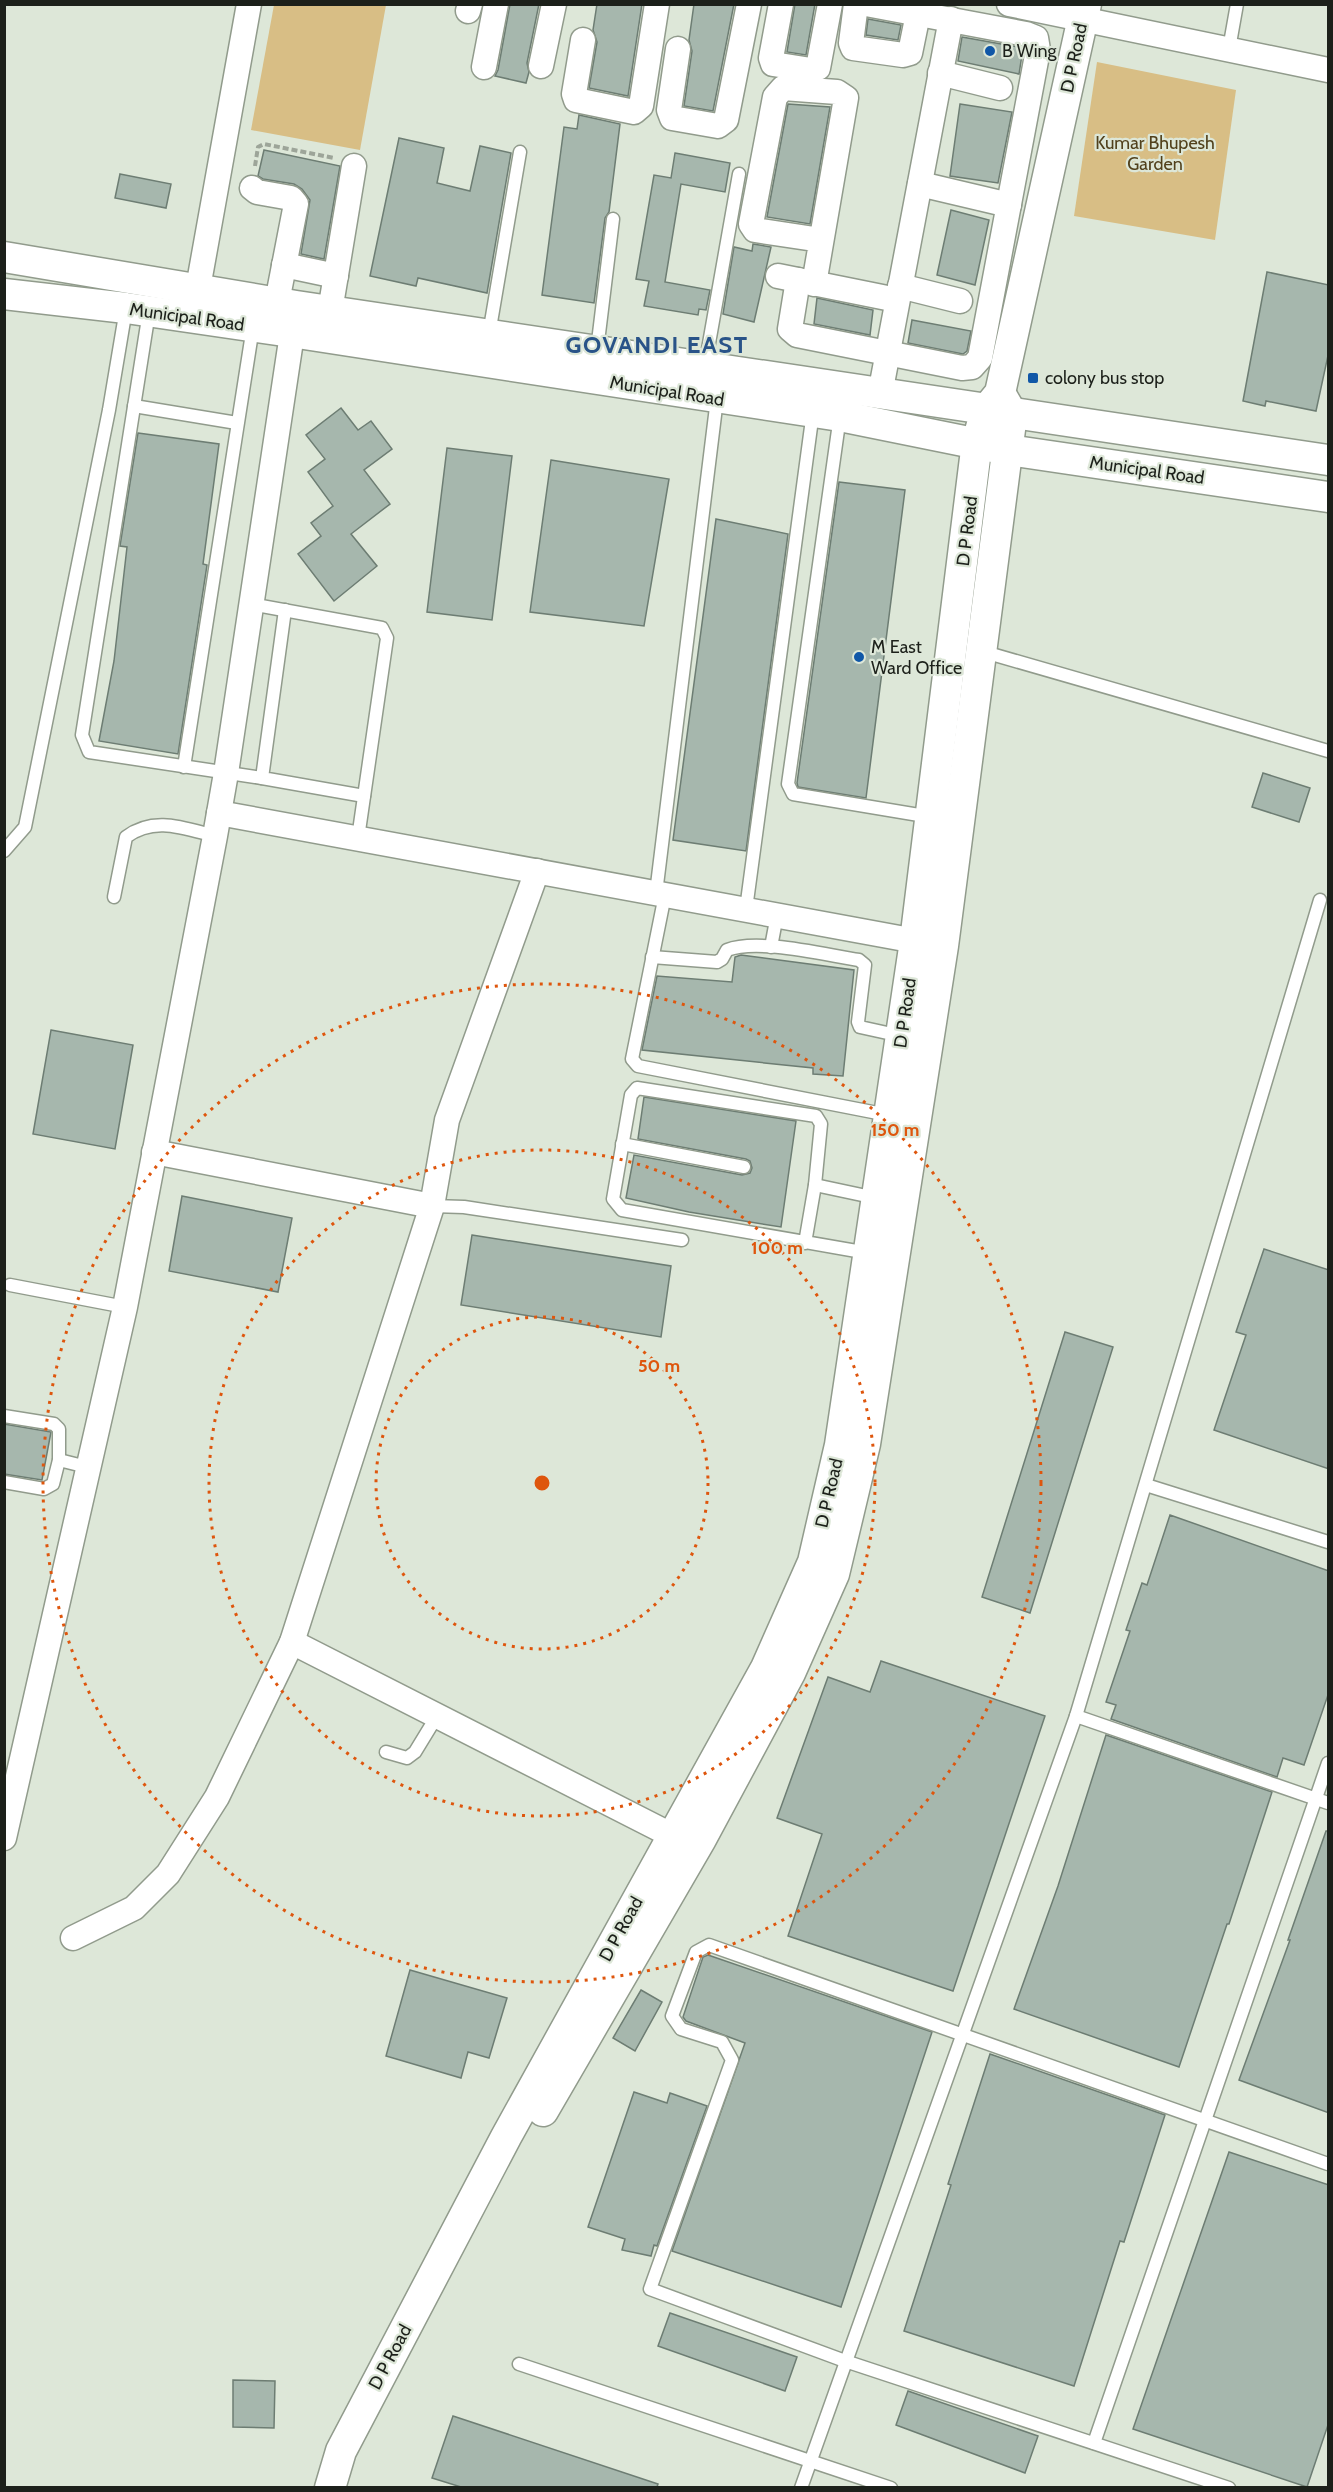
<svg xmlns="http://www.w3.org/2000/svg" width="1333" height="2492" viewBox="0 0 1333 2492" font-family="Cabin,sans-serif">
	<rect width="100%" height="100%" fill="#dde7d8"/>
	<!-- green -->
	<g fill="#d8be85">
		<path d="M 274,5 L 386,5 L 360,150 L 251,130 Z"/>
		<path d="M 1097,62 L 1236,90 L 1215,240 L 1074,216 Z"/>
	</g>
	<!-- building -->
	<g fill="#a6b7ad" stroke="#6d7d73" stroke-width="1.5">
		<path d="M 510,4 L 539,4 L 527,63 L 529,72 L 526,83 L 495,76 L 498,70 Z"/>
		<path d="M 597,4 L 642,4 L 628,96 L 589,88 L 597,42 L 593,30 Z"/>
		<path d="M 694,4 L 734,4 L 713,111 L 684,106 L 692,51 L 689,40 Z"/>
		<path d="M 795,4 L 815,4 L 806,55 L 787,52 Z"/>
		<path d="M 868,19 L 901,25 L 898,40 L 866,35 Z"/>
		<path d="M 962,37 L 1023,48 L 1019,74 L 958,61 Z"/>
		<path d="M 788,104 L 830,107 L 810,224 L 767,217 Z"/>
		<path d="M 960,104 L 1012,112 L 998,183 L 950,176 Z"/>
		<path d="M 579,115 L 620,124 L 609,212 L 605,218 L 594,303 L 542,295 L 564,127 L 577,129 Z"/>
		<path d="M 399,138 L 444,148 L 437,183 L 470,191 L 480,146 L 511,153 L 487,293 L 418,278 L 416,286 L 370,276 Z"/>
		<path d="M 264,150 L 340,166 L 324,259 L 301,254 L 310,200 L 302,189 L 294,184 L 263,179 L 258,176 Z"/>
		<path d="M 675,153 L 730,163 L 725,192 L 681,184 L 665,282 L 710,290 L 706,310 L 699,309 L 698,315 L 644,306 L 649,281 L 636,279 L 654,175 L 671,178 Z"/>
		<path d="M 120,174 L 171,184 L 166,208 L 115,198 Z"/>
		<path d="M 951,210 L 989,220 L 975,285 L 937,275 Z"/>
		<path d="M 753,244 L 771,247 L 754,322 L 723,314 L 734,247 L 752,251 Z"/>
		<path d="M 1267,272 L 1329,285 L 1329,351 L 1316,411 L 1266,401 L 1265,406 L 1243,401 Z"/>
		<path d="M 817,298 L 873,310 L 870,335 L 814,324 Z"/>
		<path d="M 912,320 L 971,331 L 967,351 L 963,354 L 908,343 Z"/>
		<path d="M 341,408 L 358,430 L 371,421 L 392,449 L 364,470 L 390,504 L 351,534 L 377,566 L 334,601 L 298,554 L 321,536 L 311,523 L 333,506 L 308,472 L 325,459 L 306,435 Z"/>
		<path d="M 138,433 L 219,444 L 203,564 L 207,565 L 178,754 L 99,741 L 114,661 L 127,547 L 120,546 Z"/>
		<path d="M 447,448 L 512,456 L 492,620 L 427,612 Z"/>
		<path d="M 551,460 L 669,479 L 644,626 L 530,612 Z"/>
		<path d="M 839,482 L 905,490 L 866,798 L 798,787 L 797,783 Z"/>
		<path d="M 716,519 L 788,534 L 746,851 L 673,840 Z"/>
		<path d="M 1263,773 L 1310,788 L 1299,822 L 1252,807 Z"/>
		<path d="M 741,955 L 854,970 L 843,1076 L 813,1074 L 813,1068 L 642,1050 L 657,976 L 732,982 L 735,957 Z"/>
		<path d="M 51,1030 L 133,1045 L 115,1149 L 33,1134 Z"/>
		<path d="M 644,1097 L 796,1121 L 781,1227 L 689,1212 L 626,1198 L 634,1155 L 742,1175 L 750,1173 L 752,1168 L 750,1161 L 746,1159 L 638,1139 Z"/>
		<path d="M 182,1196 L 292,1218 L 278,1292 L 169,1271 Z"/>
		<path d="M 472,1235 L 671,1266 L 661,1337 L 461,1305 Z"/>
		<path d="M 1264,1249 L 1329,1270 L 1329,1469 L 1214,1430 L 1246,1335 L 1236,1332 Z"/>
		<path d="M 1065,1332 L 1113,1347 L 1030,1613 L 982,1597 Z"/>
		<path d="M 4,1424 L 51,1432 L 42,1480 L 4,1474 Z"/>
		<path d="M 1170,1515 L 1329,1571 L 1329,1692 L 1304,1765 L 1283,1758 L 1277,1777 L 1111,1719 L 1116,1705 L 1106,1702 L 1130,1631 L 1126,1630 L 1142,1583 L 1147,1585 Z"/>
		<path d="M 881,1661 L 1045,1716 L 953,1991 L 788,1936 L 822,1834 L 777,1818 L 828,1677 L 870,1692 Z"/>
		<path d="M 1106,1735 L 1272,1792 L 1229,1924 L 1227,1924 L 1179,2067 L 1014,2009 L 1058,1886 Z"/>
		<path d="M 1326,1831 L 1329,1831 L 1329,2113 L 1239,2080 L 1290,1940 L 1288,1940 Z"/>
		<path d="M 708,1955 L 932,2032 L 841,2307 L 672,2251 L 745,2043 L 686,2021 L 683,2017 L 703,1957 Z"/>
		<path d="M 410,1970 L 507,1998 L 489,2058 L 468,2052 L 461,2078 L 386,2056 Z"/>
		<path d="M 641,1990 L 662,2002 L 635,2051 L 613,2038 Z"/>
		<path d="M 990,2054 L 1165,2115 L 1124,2242 L 1120,2241 L 1074,2386 L 904,2331 L 951,2185 L 948,2184 Z"/>
		<path d="M 634,2092 L 667,2103 L 670,2093 L 707,2106 L 657,2246 L 654,2245 L 651,2256 L 622,2250 L 625,2239 L 588,2227 Z"/>
		<path d="M 1229,2152 L 1329,2185 L 1329,2422 L 1307,2487 L 1133,2429 Z"/>
		<path d="M 670,2313 L 797,2357 L 785,2391 L 658,2346 Z"/>
		<path d="M 233,2380 L 275,2381 L 274,2428 L 233,2427 Z"/>
		<path d="M 908,2391 L 1038,2436 L 1025,2473 L 896,2425 Z"/>
		<path d="M 453,2416 L 658,2484 L 657,2487 L 461,2487 L 432,2478 Z"/>
	</g>
	<g fill="none" stroke-linecap="round" stroke-linejoin="round">
		<defs>
			<g id="service">
				<path d="M 1229,49 L 1237,4"/>
				<path d="M 149,312 L 82,735 L 89,752 L 262,778"/>
				<path d="M 489,334 L 520,152"/>
				<path d="M 597,350 L 613,219"/>
				<path d="M 705,366 L 739,174"/>
				<path d="M 134,406 L 237,423"/>
				<path d="M 840,416 L 788,784 L 793,794 L 931,817"/>
				<path d="M 251,604 L 382,628 L 387,638 L 358,838"/>
				<path d="M 285,610 L 262,778 L 364,796"/>
				<path d="M 981,651 L 1328,751"/>
				<path d="M 184,767 L 253,327"/>
				<path d="M 4,851 L 25,827 L 109,410 L 126,309"/>
				<path d="M 656,893 L 717,399"/>
				<path d="M 665,895 L 632,1059 L 638,1066 L 888,1115"/>
				<path d="M 114,897 L 126,837 C 154,816 183,828 215,836"/>
				<path d="M 746,909 L 813,412"/>
				<path d="M 771,947 L 777,915"/>
				<path d="M 652,957 L 717,962 L 722,959 L 727,950 C 758,938 825,955 859,960 L 865,965 L 858,1022 L 860,1027 L 901,1036"/>
				<path d="M 622,1144 L 744,1167"/>
				<path d="M 815,1185 L 876,1198"/>
				<path d="M 432,1206 L 464,1207 L 682,1240"/>
				<path d="M 805,1243 L 815,1185 L 821,1124 L 816,1116 L 637,1088 L 631,1095 L 613,1199 L 622,1210 L 868,1253"/>
				<path d="M 10,1285 L 125,1307"/>
				<path d="M 4,1416 L 54,1424 L 59,1429 L 59,1460 L 53,1484 L 44,1489 L 4,1482"/>
				<path d="M 59,1460 L 87,1467"/>
				<path d="M 1146,1485 L 1328,1542"/>
				<path d="M 1076,1716 L 1328,1803"/>
				<path d="M 386,1752 L 407,1758 L 415,1752 L 437,1716"/>
				<path d="M 519,2364 L 891,2488"/>
				<path d="M 1094,2443 L 1328,1763"/>
				<path d="M 801,2488 L 1076,1716 L 1320,900"/>
				<path d="M 1229,2488 L 845,2361 L 650,2289 L 732,2060 L 722,2042 L 681,2029 L 672,2016 L 696,1952 L 709,1945 L 1328,2164"/>
			</g>
			<g id="minor">
				<path d="M 781,4 L 771,58 L 773,64 L 811,70 L 818,68 L 830,4"/>
				<path d="M 856,4 L 851,43 L 853,48 L 903,55 L 910,53 L 918,14"/>
				<path d="M 1009,4 L 1328,70"/>
				<path d="M 468,11 L 470,4"/>
				<path d="M 583,40 L 574,94 L 576,100 L 634,112 L 641,106 L 657,4"/>
				<path d="M 678,49 L 669,110 L 672,118 L 718,126 L 726,120 L 749,4"/>
				<path d="M 541,66 L 554,4"/>
				<path d="M 484,67 L 496,4"/>
				<path d="M 940,73 L 1000,88"/>
				<path d="M 920,184 L 1009,205"/>
				<path d="M 252,188 L 257,192 L 291,198 L 296,204 L 277,302"/>
				<path d="M 284,265 L 336,276"/>
				<path d="M 778,276 L 897,300"/>
				<path d="M 798,280 L 790,329 L 797,335 L 962,368 L 972,367 L 980,358 L 1038,50 L 1036,38 L 1026,34 L 866,4"/>
				<path d="M 814,284 L 846,98 L 837,92 L 783,88 L 775,97 L 751,224 L 755,230 L 821,240"/>
				<path d="M 900,286 L 960,301"/>
				<path d="M 198,288 L 249,4"/>
				<path d="M 330,311 L 354,166"/>
				<path d="M 880,394 L 951,19"/>
				<path d="M 219,813 L 932,944"/>
				<path d="M 154,1152 L 432,1206"/>
				<path d="M 292,1642 L 673,1836"/>
				<path d="M 4,1838 L 125,1307 L 215,836 L 226,773 L 295,314"/>
				<path d="M 73,1938 L 134,1908 L 168,1874 L 217,1797 L 292,1642 L 432,1206 L 447,1120 L 537,871"/>
			</g>
			<g id="tertiary">
				<path d="M 4,257 L 296,306 L 1328,460"/>
				<path d="M 4,294 L 126,308 L 291,332 L 840,416 L 1008,450 L 1328,497"/>
				<path d="M 543,2111 L 701,1839 L 790,1673 L 834,1574 L 865,1444 L 943,946 L 1012,414 L 1000,393"/>
				<path d="M 330,2488 L 341,2451 L 506,2137 L 766,1668 L 813,1562 L 840,1445 L 915,941 L 977,442 L 986,410 L 1000,393 L 1086,4"/>
			</g>
		</defs>
		<!-- service casing -->
		<use href="#service" stroke="#919b8c" stroke-width="15"/>
		<!-- minor casing -->
		<use href="#minor" stroke="#919b8c" stroke-width="27"/>
		<!-- tertiary casing -->
		<use href="#tertiary" stroke="#919b8c" stroke-width="33"/>
		<!-- path -->
		<path stroke="#9da599" stroke-width="4" stroke-dasharray="6 3" stroke-linecap="butt" d="M 255,166 L 258,147 L 264,144 L 334,158"/>
		<!-- service -->
		<use href="#service" stroke="#fff" stroke-width="12"/>
		<!-- minor -->
		<use href="#minor" stroke="#fff" stroke-width="24"/>
		<!-- tertiary -->
		<use href="#tertiary" stroke="#fff" stroke-width="30"/>
	</g>
	<!-- distance rings -->
	<g fill="none" stroke="#de560d" stroke-width="3" stroke-dasharray="3 6">
		<circle cx="542" cy="1483" r="166"/>
		<circle cx="542" cy="1483" r="333"/>
		<circle cx="542" cy="1483" r="499"/>
	</g>
	<!-- markers -->
	<g fill="#1057a7" stroke="#dde7d8" stroke-width="2">
		<circle cx="990" cy="51" r="6"/>
		<rect x="1027" y="372" width="12" height="12" rx="3"/>
		<circle cx="859" cy="657" r="6"/>
	</g>
	<g text-anchor="middle" stroke-width="4.5" stroke-linejoin="round" paint-order="stroke">
		<!-- poi labels -->
		<g font-size="18" fill="#1c201a" stroke="#dde7d8" text-anchor="start">
			<text x="1002" y="57">B Wing</text>
			<text x="1045" y="384">colony bus stop</text>
			<text x="871" y="653">M East<tspan x="871" dy="21">Ward Office</tspan></text>
		</g>
		<!-- street labels -->
		<g font-size="18" fill="#1c201a" stroke="#dde7d8">
			<text transform="translate(1074 58) rotate(-78)" y="6">D P Road</text>
			<text transform="translate(187 317) rotate(8)" y="6">Municipal Road</text>
			<text transform="translate(667 391) rotate(9)" y="6">Municipal Road</text>
			<text transform="translate(1147 470) rotate(8)" y="6">Municipal Road</text>
			<text transform="translate(967 531) rotate(-83)" y="6">D P Road</text>
			<text transform="translate(905 1013) rotate(-82)" y="6">D P Road</text>
			<text transform="translate(829 1493) rotate(-77)" y="6">D P Road</text>
			<text transform="translate(621 1929) rotate(-61)" y="6">D P Road</text>
			<text transform="translate(390 2357) rotate(-62)" y="6">D P Road</text>
		</g>
		<!-- park labels -->
		<g font-size="18" fill="#51411c" stroke="#dde7d8">
			<text x="1155" y="149">Kumar Bhupesh<tspan x="1155" dy="21">Garden</tspan></text>
		</g>
		<!-- district labels -->
		<g font-size="24" font-weight="bold" letter-spacing="1.5" fill="#295388" stroke="#dde7d8">
			<text x="657" y="353">GOVANDI EAST</text>
		</g>
	</g>
	<circle cx="542" cy="1483" r="9" fill="#de560d" stroke="#dde7d8" stroke-width="3"/>
	<g font-size="18" text-anchor="middle" font-weight="bold" fill="#de560d" stroke="#dde7d8" stroke-width="4.5" stroke-linejoin="round" paint-order="stroke">
		<text x="895" y="1136">150 m</text>
		<text x="777" y="1254">100 m</text>
		<text x="659" y="1372">50 m</text>
	</g>
	<!-- border -->
	<rect width="1333" height="2492" fill="none" stroke="#1c201a" stroke-width="12"/>
</svg>
